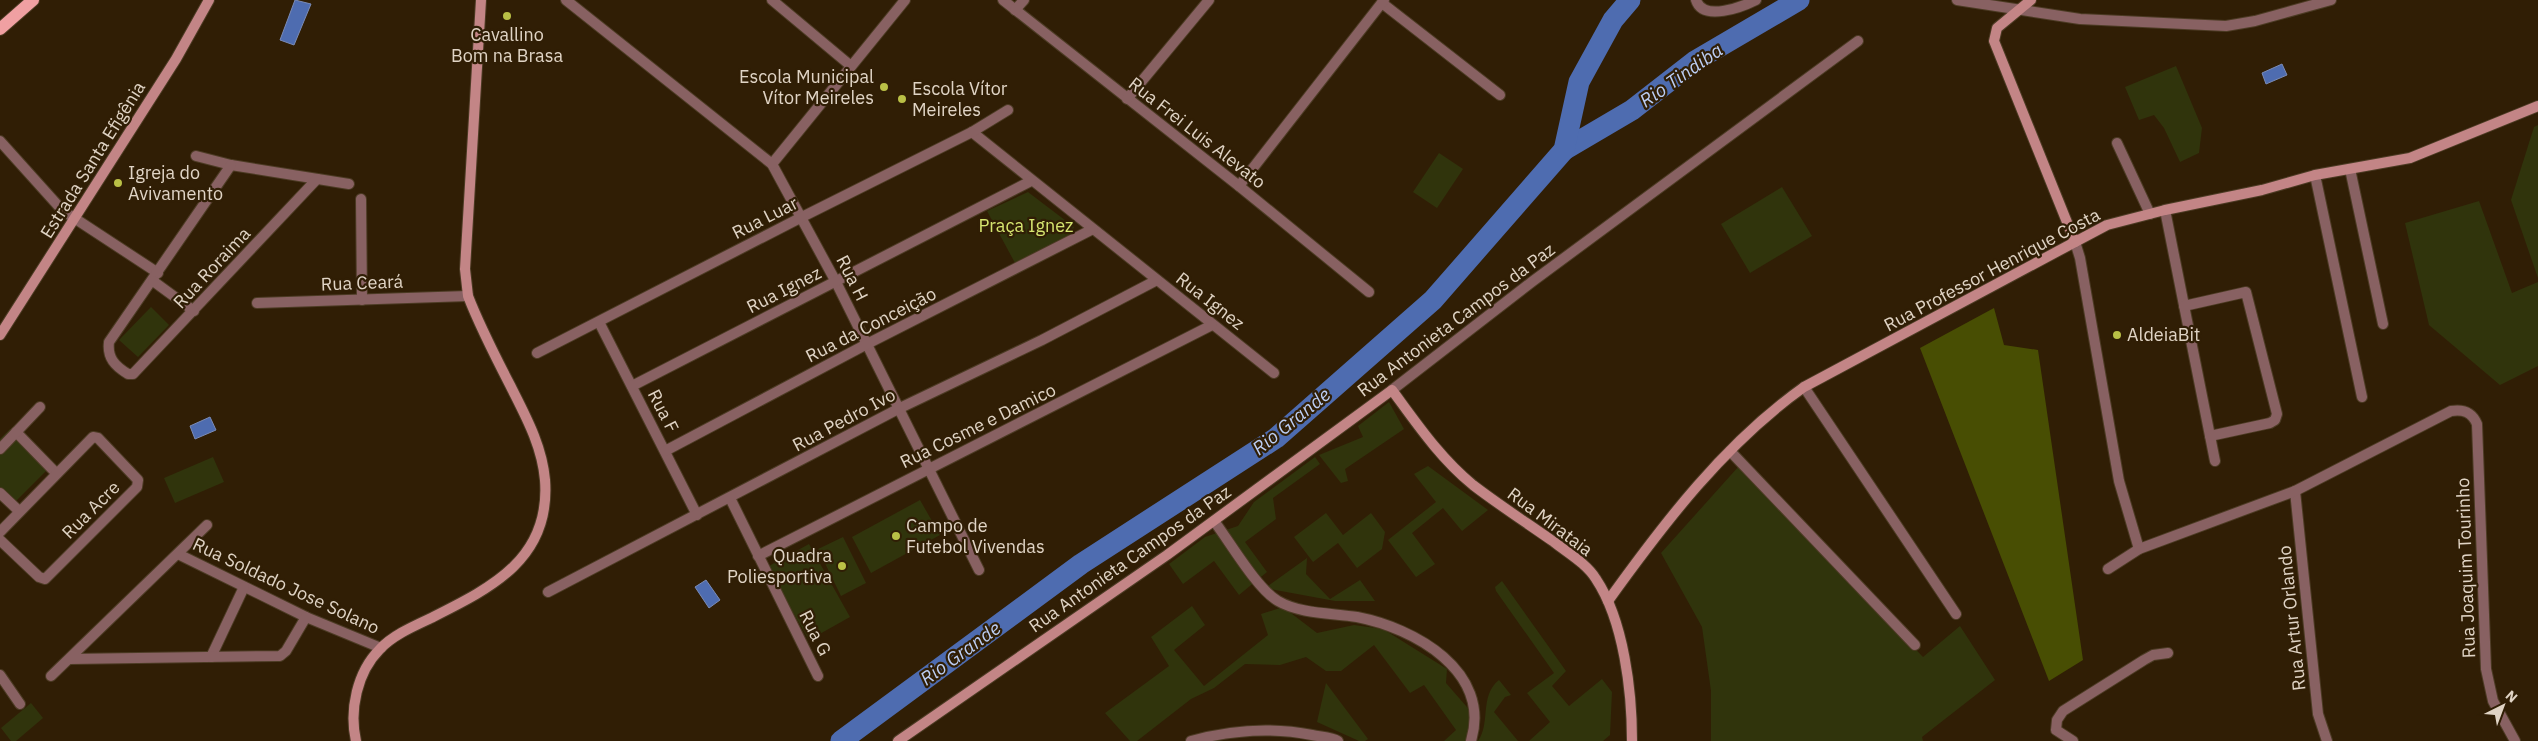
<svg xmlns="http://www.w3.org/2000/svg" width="2538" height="741" viewBox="0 0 2538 741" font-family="'IBM Plex Sans',sans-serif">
	<rect width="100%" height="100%" fill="#301e05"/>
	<!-- green -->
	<g fill="#30340c">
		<path d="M 2176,66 L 2202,128 L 2199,153 L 2180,162 L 2164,128 L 2154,115 L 2139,120 L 2125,87 Z"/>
		<path d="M 2538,125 L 2538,278 L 2511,200 L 2534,127 Z"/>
		<path d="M 1439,153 L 1463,169 L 1437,208 L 1413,192 Z"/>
		<path d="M 1782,187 L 1812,236 L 1750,273 L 1721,224 Z"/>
		<path d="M 1028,192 L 1074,227 L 1071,234 L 1015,263 L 987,211 Z"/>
		<path d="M 2479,201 L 2512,293 L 2538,282 L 2538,366 L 2500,385 L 2429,325 L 2405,223 Z"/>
		<path d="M 151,307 L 169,325 L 138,357 L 119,340 Z"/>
		<path d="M 1389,402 L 1404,429 L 1345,469 L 1348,481 L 1341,483 L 1319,455 L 1363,437 L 1358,426 Z"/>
		<path d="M 10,429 L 49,468 L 15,502 L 0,487 L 0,439 Z"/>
		<path d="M 213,457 L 224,482 L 175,503 L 164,478 Z"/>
		<path d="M 1315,457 L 1320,464 L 1273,498 L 1276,519 L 1245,542 L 1267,572 L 1239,595 L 1214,561 L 1183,584 L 1169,564 L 1205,537 L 1238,526 L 1254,502 Z"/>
		<path d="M 1428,466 L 1488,510 L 1462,531 L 1443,508 L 1412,533 L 1435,564 L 1416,577 L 1388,540 L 1436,502 L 1414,474 Z"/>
		<path d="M 1739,466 L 1923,657 L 1960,626 L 1995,680 L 1922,737 L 1923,741 L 1711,741 L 1711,691 L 1702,627 L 1661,553 Z"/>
		<path d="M 920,500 L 940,535 L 871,573 L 852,537 Z"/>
		<path d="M 1326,513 L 1343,535 L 1371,513 L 1385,532 L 1382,549 L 1357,568 L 1338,543 L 1313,562 L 1294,537 Z"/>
		<path d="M 843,537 L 866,583 L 841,596 L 818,549 Z"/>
		<path d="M 809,544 L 850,617 L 809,640 L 767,567 Z"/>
		<path d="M 1307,558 L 1306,574 L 1330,599 L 1360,580 L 1375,601 L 1335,601 L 1265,588 Z"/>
		<path d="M 1502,581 L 1566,671 L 1552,686 L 1569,706 L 1602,679 L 1612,692 L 1610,735 L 1603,741 L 1529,741 L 1550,722 L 1527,693 L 1554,673 L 1496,591 L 1495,587 Z"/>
		<path d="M 1192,606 L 1205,625 L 1174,650 L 1204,686 L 1268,635 L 1261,614 L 1283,607 L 1317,633 L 1354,625 L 1383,629 L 1447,669 L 1446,683 L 1473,714 L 1467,741 L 1444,741 L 1456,730 L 1424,685 L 1410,693 L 1374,645 L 1341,671 L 1326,671 L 1306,657 L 1280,665 L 1245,664 L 1214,688 L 1191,699 L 1137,741 L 1130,741 L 1105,713 L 1169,666 L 1151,637 Z"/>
		<path d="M 1499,680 L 1511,695 L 1505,697 L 1494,712 L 1518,741 L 1478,741 C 1491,723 1479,696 1499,680 Z"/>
		<path d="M 1326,683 L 1368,739 L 1365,741 L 1359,741 L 1317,722 Z"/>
		<path d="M 31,703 L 43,718 L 16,741 L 11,741 L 1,728 Z"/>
	</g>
	<!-- forest -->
	<path fill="#484e03" d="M 1994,308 L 2004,345 L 2038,350 L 2083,660 L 2049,681 L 1920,348 Z"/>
	<!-- water -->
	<g fill="#4e6cb0" stroke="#7a8bb6">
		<path d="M 295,0 L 311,4 L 294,45 L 280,40 Z"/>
		<path d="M 2282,64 L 2287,75 L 2266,84 L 2262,73 Z"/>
		<path d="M 210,417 L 216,430 L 195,439 L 190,426 Z"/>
		<path d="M 706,580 L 720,600 L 709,608 L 695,587 Z"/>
	</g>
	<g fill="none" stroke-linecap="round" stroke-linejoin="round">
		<!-- river -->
		<g stroke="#4e6cb0" stroke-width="21">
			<path d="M 1564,150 L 1632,110 L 1695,61 L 1799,0"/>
			<path d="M 841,741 L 1081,564 L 1276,438 L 1433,300 L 1564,150 L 1579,82 L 1613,20 L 1630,0"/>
		</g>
		<defs>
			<g id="street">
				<path d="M 566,0 L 772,164 L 836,282 L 979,570"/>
				<path d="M 772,0 L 851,66"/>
				<path d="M 1003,0 L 1239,186 L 1369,292"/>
				<path d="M 1696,0 C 1703,22 1742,7 1756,0"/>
				<path d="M 1957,0 L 2080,19 L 2226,26 L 2255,21 L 2331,0"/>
				<path d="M 1382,3 L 1500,95"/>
				<path d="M 1015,10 L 1024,0"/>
				<path d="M 1127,99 L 1209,0"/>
				<path d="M 972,132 L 1274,373"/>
				<path d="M 0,141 L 62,210 L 158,273"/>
				<path d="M 2117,143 L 2150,214"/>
				<path d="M 196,156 L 231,165 L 349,184"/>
				<path d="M 772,164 L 905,0"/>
				<path d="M 231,165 L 109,342 C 107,358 115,366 128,374 L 133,374 L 317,179"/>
				<path d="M 2350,169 L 2383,324"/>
				<path d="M 2315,175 L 2362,397"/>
				<path d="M 1239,186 L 1384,0"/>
				<path d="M 361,199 L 362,300"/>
				<path d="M 2165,210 L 2215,461"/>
				<path d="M 2075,242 L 2080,258 L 2119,481 L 2139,549"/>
				<path d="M 153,281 L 194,311"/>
				<path d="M 257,303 L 468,296"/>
				<path d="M 2184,306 L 2246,292 L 2277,414 L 2275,420 L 2270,423 L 2210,436"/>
				<path d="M 599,322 L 697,515"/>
				<path d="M 537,353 L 802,217 L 972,132 L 1008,110"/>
				<path d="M 632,386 L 1031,181"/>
				<path d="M 1804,387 L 1956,614"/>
				<path d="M 1392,390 L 1533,281 L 1858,41"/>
				<path d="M 16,432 L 56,473"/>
				<path d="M 0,449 L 40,407"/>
				<path d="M 665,451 L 867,344 L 1093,229"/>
				<path d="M 1730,451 L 1915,645"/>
				<path d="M 2295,491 L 2318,714 L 2327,741"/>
				<path d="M 0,493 L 19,511"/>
				<path d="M 730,498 L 818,676"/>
				<path d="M 1214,521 C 1230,542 1257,589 1278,601 C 1300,614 1332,613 1357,617 C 1414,628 1492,671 1471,741"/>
				<path d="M 0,532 L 93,437 L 98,438 L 138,480 L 137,487 L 45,579 L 39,577 L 0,540"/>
				<path d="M 178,554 L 306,617 L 381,648"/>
				<path d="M 758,556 L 1212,325"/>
				<path d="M 2108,569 L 2139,549 L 2295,491 L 2451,411 C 2463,409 2472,412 2477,424 L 2486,669 L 2493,701 L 2515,741"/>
				<path d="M 548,592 L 900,408 L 1042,340 L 1157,280"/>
				<path d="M 211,657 L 244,587"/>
				<path d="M 70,659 L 280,656 L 286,651 L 306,617"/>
				<path d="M 0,675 L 20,704"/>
				<path d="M 51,676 L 207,525"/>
				<path d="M 1191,741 C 1231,730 1272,727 1312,735 C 1321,737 1331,737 1338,741"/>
				<path d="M 2073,741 L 2056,730 L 2057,720 L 2063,711 L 2144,660 L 2153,655 L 2168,653"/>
			</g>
			<g id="secondary">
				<path d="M 2031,0 L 1997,28 L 1994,41 L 2075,242"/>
				<path d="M 0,335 L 176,59 L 209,0"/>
				<path d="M 1608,601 C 1664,523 1725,443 1804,387 L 2075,242 L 2107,225 L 2165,210 L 2262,190 L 2315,175 L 2410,158 L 2538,106"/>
				<path d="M 356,741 C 349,710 357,672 380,649 C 393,635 414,626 431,618 C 491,588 551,559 545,480 C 542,445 525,415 510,385 C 495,356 480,327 468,296 L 465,269 L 481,0"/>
				<path d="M 898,741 L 1167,555 L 1392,390 C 1417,424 1440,458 1473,485 C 1499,505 1527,523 1554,542 C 1568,553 1587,564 1596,579 C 1624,621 1632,692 1632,741"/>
			</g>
			<path id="primary" d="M 0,29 L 33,0"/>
		</defs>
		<!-- street casing -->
		<use href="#street" stroke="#4c3b24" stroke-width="12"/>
		<!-- secondary casing -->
		<use href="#secondary" stroke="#4c3b24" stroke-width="12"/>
		<!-- primary casing -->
		<use href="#primary" stroke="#4c3b24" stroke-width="14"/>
		<!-- street -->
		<use href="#street" stroke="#886162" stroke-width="10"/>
		<!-- secondary -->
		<use href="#secondary" stroke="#c38586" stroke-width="10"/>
		<!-- primary -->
		<use href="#primary" stroke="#f0a0a2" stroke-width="12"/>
	</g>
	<!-- markers -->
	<g fill="#bac046" stroke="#301e05" stroke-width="2">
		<circle cx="507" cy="16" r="5"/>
		<circle cx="884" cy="87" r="5"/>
		<circle cx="902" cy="99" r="5"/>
		<circle cx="118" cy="183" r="5"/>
		<circle cx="2117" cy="335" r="5"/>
		<circle cx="896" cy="536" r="5"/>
		<circle cx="842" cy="566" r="5"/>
	</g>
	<g text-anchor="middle" stroke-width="4.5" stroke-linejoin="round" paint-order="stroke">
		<!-- poi labels -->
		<g font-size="18" fill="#e0d4c5" stroke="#301e05" text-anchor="start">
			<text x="507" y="41" text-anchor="middle">Cavallino<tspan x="507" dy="21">Bom na Brasa</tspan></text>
			<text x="874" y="83" text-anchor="end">Escola Municipal<tspan x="874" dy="21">Vítor Meireles</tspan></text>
			<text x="912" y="95">Escola Vítor<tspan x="912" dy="21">Meireles</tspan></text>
			<text x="128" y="179">Igreja do<tspan x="128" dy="21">Avivamento</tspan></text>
			<text x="2127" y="341">AldeiaBit</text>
			<text x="906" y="532">Campo de<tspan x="906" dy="21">Futebol Vivendas</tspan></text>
			<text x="832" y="562" text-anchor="end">Quadra<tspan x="832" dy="21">Poliesportiva</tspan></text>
		</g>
		<!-- street labels -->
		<g font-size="18" fill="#e0d4c5" stroke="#301e05">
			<text transform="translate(1197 133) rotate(38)" y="6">Rua Frei Luis Alevato</text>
			<text transform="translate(93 160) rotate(-58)" y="6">Estrada Santa Efigênia</text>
			<text transform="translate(765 218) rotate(-27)" y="6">Rua Luar</text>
			<text transform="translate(212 268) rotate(-47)" y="6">Rua Roraima</text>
			<text transform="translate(1992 270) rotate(-28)" y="6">Rua Professor Henrique Costa</text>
			<text transform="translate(852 278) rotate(63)" y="6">Rua H</text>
			<text transform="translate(362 283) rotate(-2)" y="6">Rua Ceará</text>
			<text transform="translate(784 290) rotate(-27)" y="6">Rua Ignez</text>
			<text transform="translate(1210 301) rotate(38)" y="6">Rua Ignez</text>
			<text transform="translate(1456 320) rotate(-37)" y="6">Rua Antonieta Campos da Paz</text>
			<text transform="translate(871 325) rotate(-27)" y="6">Rua da Conceição</text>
			<text transform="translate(663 411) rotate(63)" y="6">Rua F</text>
			<text transform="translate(844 420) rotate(-28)" y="6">Rua Pedro Ivo</text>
			<text transform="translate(978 426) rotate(-26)" y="6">Rua Cosme e Damico</text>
			<text transform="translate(91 510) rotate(-45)" y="6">Rua Acre</text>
			<text transform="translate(1550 522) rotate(37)" y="6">Rua Mirataia</text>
			<text transform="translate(1130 559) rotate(-35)" y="6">Rua Antonieta Campos da Paz</text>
			<text transform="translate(2466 568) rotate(-92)" y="6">Rua Joaquim Tourinho</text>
			<text transform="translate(286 586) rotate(25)" y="6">Rua Soldado Jose Solano</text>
			<text transform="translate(2292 618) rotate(-96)" y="6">Rua Artur Orlando</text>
			<text transform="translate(815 633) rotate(63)" y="6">Rua G</text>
		</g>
		<!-- park labels -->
		<g font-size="18" fill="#d6e570" stroke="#301e05">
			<text x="1026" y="232">Praça Ignez</text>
		</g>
		<!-- water labels -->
		<g font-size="19" font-style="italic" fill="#bccef4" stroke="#301e05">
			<text transform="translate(1681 75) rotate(-35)" y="7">Rio Tindiba</text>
			<text transform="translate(1291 421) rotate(-39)" y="7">Rio Grande</text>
			<text transform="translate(960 653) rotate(-36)" y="7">Rio Grande</text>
		</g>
	</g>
	<!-- north arrow -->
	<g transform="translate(2503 706) rotate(42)" stroke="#301e05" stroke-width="4" paint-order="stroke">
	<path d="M0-4L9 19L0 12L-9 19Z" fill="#e0d4c5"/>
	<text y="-8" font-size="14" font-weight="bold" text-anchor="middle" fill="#e0d4c5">N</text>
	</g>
</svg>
